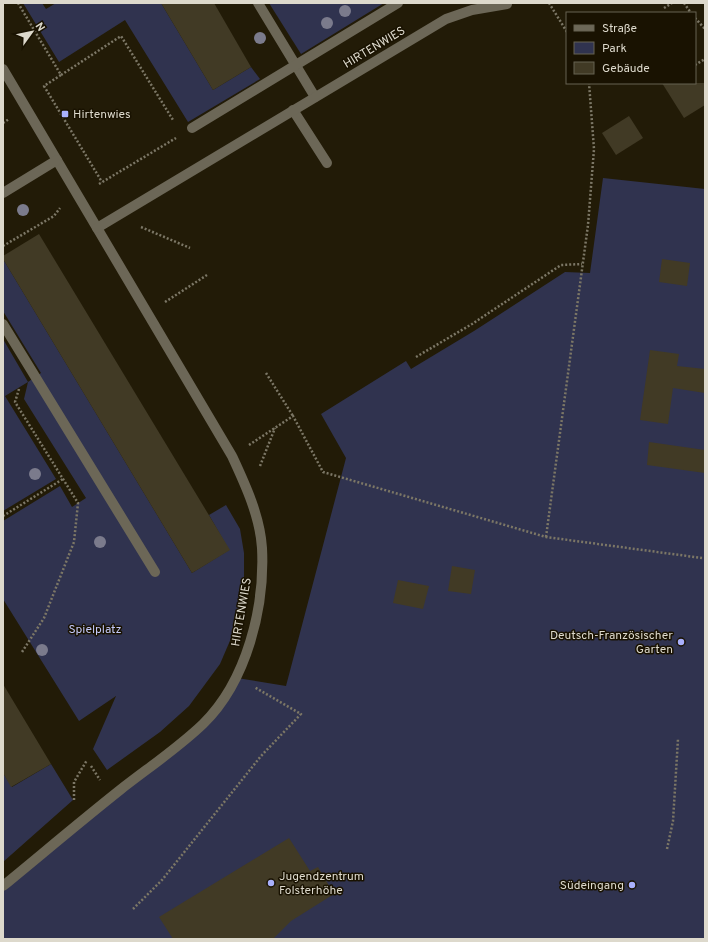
<svg xmlns="http://www.w3.org/2000/svg" width="708" height="942" viewBox="0 0 708 942" font-family="Overpass,sans-serif">
	<rect width="100%" height="100%" fill="#221b07"/>
	<!-- green -->
	<g fill="#30334f">
		<path d="M 23,3 L 42,3 L 46,9 L 56,3 L 161,3 L 213,90 L 251,67 L 260,79 L 188,122 L 125,20 L 59,62 Z"/>
		<path d="M 269,3 L 384,3 L 301,54 Z"/>
		<path d="M 603,178 L 705,189 L 705,939 L 3,939 L 3,886 L 203,723 L 237,678 L 286,686 L 346,458 L 321,414 L 406,361 L 411,369 L 474,331 L 565,272 L 590,273 Z"/>
		<path d="M 3,259 L 192,573 L 229,550 L 209,515 L 226,505 L 240,529 L 244,553 L 244,595 L 232,636 L 220,664 L 189,706 L 160,732 L 107,770 L 93,749 L 116,696 L 79,721 L 3,599 L 3,521 L 60,486 L 72,507 L 86,498 L 24,399 L 28,382 L 5,396 L 56,479 L 3,511 L 3,339 L 28,382 L 41,373 L 3,311 Z"/>
		<path d="M 51,764 L 73,800 L 3,862 L 3,773 L 12,787 Z"/>
	</g>
	<!-- building -->
	<g fill="#413a25">
		<path d="M 161,3 L 214,3 L 251,67 L 213,90 Z"/>
		<path d="M 662,83 L 705,83 L 705,105 L 684,118 Z"/>
		<path d="M 629,116 L 643,138 L 616,155 L 602,133 Z"/>
		<path d="M 39,234 L 230,550 L 192,573 L 3,259 L 3,256 Z"/>
		<path d="M 662,259 L 690,263 L 687,286 L 659,282 Z"/>
		<path d="M 650,350 L 679,354 L 677,366 L 705,369 L 705,393 L 673,388 L 668,424 L 640,420 Z"/>
		<path d="M 649,442 L 705,450 L 705,473 L 647,465 Z"/>
		<path d="M 452,566 L 475,570 L 471,594 L 448,591 Z"/>
		<path d="M 398,580 L 429,586 L 423,609 L 393,603 Z"/>
		<path d="M 3,684 L 51,764 L 11,787 L 3,773 Z"/>
		<path d="M 289,838 L 310,871 L 318,867 L 334,894 L 291,921 L 273,939 L 173,939 L 159,917 Z"/>
	</g>
	<g fill="none" stroke-linecap="round" stroke-linejoin="round">
		<!-- path -->
		<g stroke="#7c7766" stroke-width="2.5" stroke-dasharray="2 2" stroke-linecap="butt">
			<path d="M 18,3 L 61,75 L 44,86 L 102,182"/>
			<path d="M 549,3 L 567,32"/>
			<path d="M 684,3 L 691,13"/>
			<path d="M 664,8 L 672,3"/>
			<path d="M 695,18 L 705,29"/>
			<path d="M 695,65 L 705,59"/>
			<path d="M 61,75 L 121,36 L 173,120"/>
			<path d="M 3,123 L 9,119"/>
			<path d="M 99,184 L 176,138"/>
			<path d="M 141,227 L 190,248"/>
			<path d="M 3,246 L 54,216 L 60,208"/>
			<path d="M 165,302 L 207,275"/>
			<path d="M 416,357 L 472,324 L 561,265 L 582,264"/>
			<path d="M 266,373 L 293,416"/>
			<path d="M 19,389 L 15,402 L 78,503 L 74,542 L 44,618 L 22,652"/>
			<path d="M 249,445 L 293,416 L 323,472 L 546,537 L 702,558"/>
			<path d="M 260,466 L 275,428"/>
			<path d="M 3,516 L 63,479"/>
			<path d="M 546,537 L 588,225 L 594,149 L 589,83"/>
			<path d="M 91,766 L 100,780"/>
			<path d="M 74,800 L 74,782 L 87,760"/>
			<path d="M 667,849 L 673,821 L 678,739"/>
			<path d="M 133,909 L 162,880 L 261,756 L 301,714 L 254,687"/>
		</g>
		<!-- minor -->
		<g stroke="#6c6757" stroke-width="10">
			<path d="M 258,3 L 315,97"/>
			<path d="M 3,69 L 232,456 C 245,484 260,516 262,548 C 265,607 247,681 203,724 C 178,748 148,768 120,790 C 81,821 42,854 3,886"/>
			<path d="M 293,110 L 327,163"/>
			<path d="M 192,128 L 398,3"/>
			<path d="M 3,193 L 57,160"/>
			<path d="M 97,228 L 446,19 L 472,10 L 507,4"/>
			<path d="M 3,324 L 155,572"/>
		</g>
	</g>
	<!-- trees -->
	<g fill="#7b7b8c">
		<circle cx="345" cy="11" r="6"/>
		<circle cx="327" cy="23" r="6"/>
		<circle cx="260" cy="38" r="6"/>
		<circle cx="23" cy="210" r="6"/>
		<circle cx="35" cy="474" r="6"/>
		<circle cx="100" cy="542" r="6"/>
		<circle cx="42" cy="650" r="6"/>
	</g>
	<!-- markers -->
	<g fill="#a9b0fc" stroke="#191201" stroke-width="1.5">
		<rect x="61" y="110" width="8" height="8" rx="2"/>
		<circle cx="681" cy="642" r="4"/>
		<circle cx="271" cy="883" r="4"/>
		<circle cx="632" cy="885" r="4"/>
	</g>
	<g text-anchor="middle" stroke-width="3" stroke-linejoin="round" paint-order="stroke">
		<!-- street labels -->
		<g font-size="12" fill="#ddd9cc" stroke="#191201">
			<text transform="translate(374 47) rotate(-31)" y="4">HIRTENWIES</text>
			<text transform="translate(241 612) rotate(-80)" y="4">HIRTENWIES</text>
		</g>
		<!-- poi labels -->
		<g font-size="12" fill="#ddd9cc" stroke="#191201" text-anchor="start">
			<text x="73" y="118">Hirtenwies</text>
			<text x="673" y="639" text-anchor="end">Deutsch-Französischer<tspan x="673" dy="14">Garten</tspan></text>
			<text x="279" y="880">Jugendzentrum<tspan x="279" dy="14">Folsterhöhe</tspan></text>
			<text x="624" y="889" text-anchor="end">Südeingang</text>
		</g>
		<!-- park labels -->
		<g font-size="12" fill="#c3c9f9" stroke="#191201">
			<text x="95" y="633">Spielplatz</text>
		</g>
	</g>
	<!-- border -->
	<rect width="708" height="942" fill="none" stroke="#ddd9cc" stroke-width="8"/>
	<!-- legend -->
	<rect x="566" y="12" width="130" height="72" fill="#191201" stroke="#676252"/>
	<rect x="574" y="25" width="20" height="6" fill="#6c6757" stroke="#676252"/>
	<text x="602" y="32" font-size="12" fill="#ddd9cc">Straße</text>
	<rect x="574" y="42" width="20" height="12" fill="#30334f" stroke="#676252"/>
	<text x="602" y="52" font-size="12" fill="#ddd9cc">Park</text>
	<rect x="574" y="62" width="20" height="12" fill="#413a25" stroke="#676252"/>
	<text x="602" y="72" font-size="12" fill="#ddd9cc">Gebäude</text>
	<!-- north arrow -->
	<g transform="translate(32 32) rotate(57)" stroke="#191201" stroke-width="3" paint-order="stroke">
	<path d="M0-3L7 15L0 10L-7 15Z" fill="#ddd9cc"/>
	<text y="-6" font-size="11" font-weight="bold" text-anchor="middle" fill="#ddd9cc">N</text>
	</g>
</svg>
